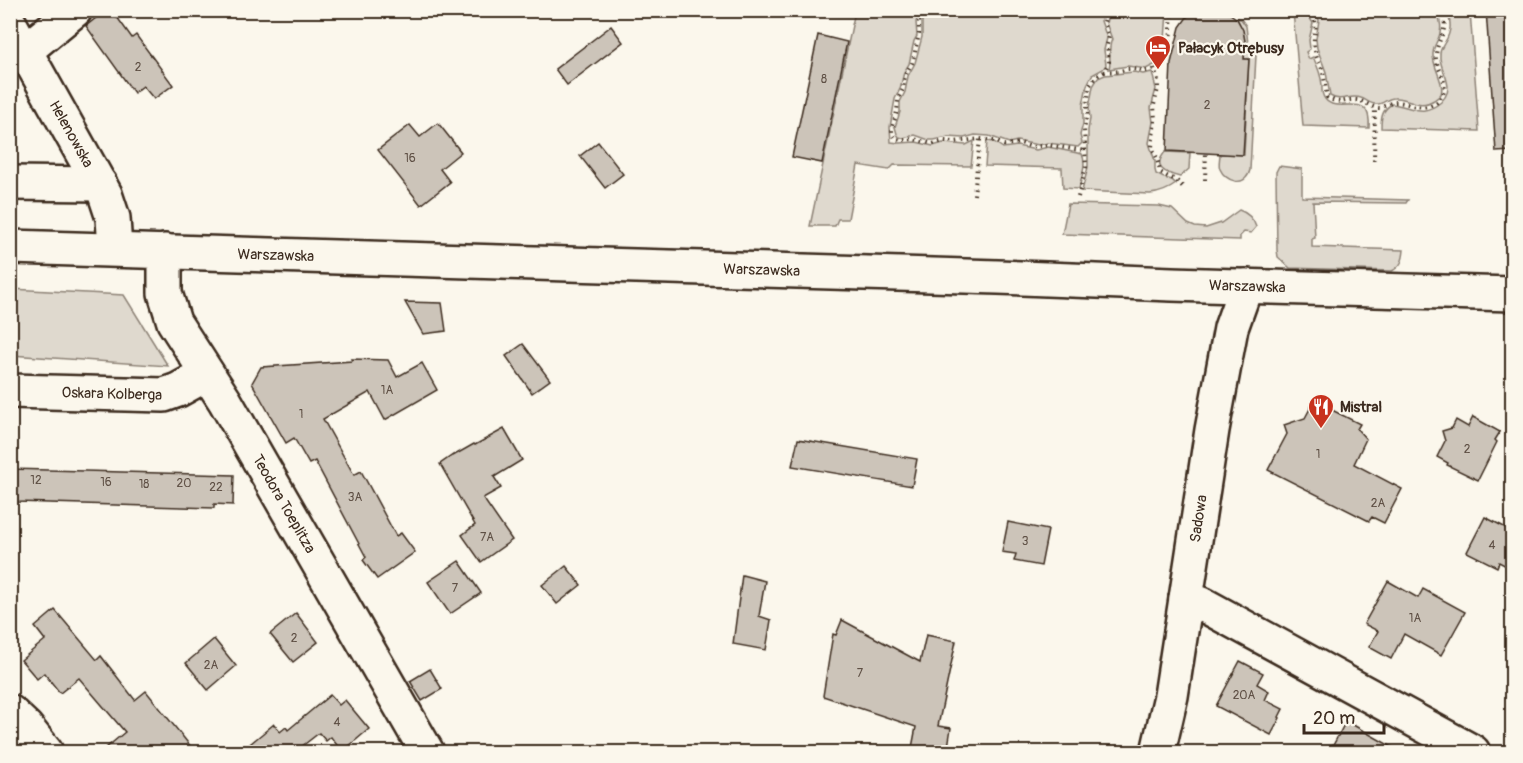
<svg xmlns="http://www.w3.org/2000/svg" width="1523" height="763" viewBox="0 0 1523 763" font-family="Pangolin,sans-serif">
	<rect width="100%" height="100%" fill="#fbf7ec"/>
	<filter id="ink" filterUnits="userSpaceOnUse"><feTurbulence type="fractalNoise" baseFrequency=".0167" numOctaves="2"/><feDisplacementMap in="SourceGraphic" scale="12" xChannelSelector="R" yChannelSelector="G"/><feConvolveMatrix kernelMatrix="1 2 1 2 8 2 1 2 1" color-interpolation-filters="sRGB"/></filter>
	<g filter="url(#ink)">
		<!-- green -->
		<g fill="#dfd9ce" stroke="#8d8276" stroke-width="1.5">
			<path d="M 855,11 L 921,11 L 916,22 L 917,36 L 914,41 L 909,64 L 904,72 L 900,89 L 895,99 L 890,127 L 891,142 L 899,143 L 916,142 L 933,146 L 943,143 L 966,145 L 974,141 L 971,166 L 894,165 L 889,170 L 858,165 L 848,219 L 838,219 L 835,226 L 810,226 Z"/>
			<path d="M 925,11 L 1103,11 L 1101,21 L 1107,38 L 1104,50 L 1106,65 L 1103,69 L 1092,75 L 1087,85 L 1083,105 L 1083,124 L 1080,135 L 1082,143 L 1078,147 L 1048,143 L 1039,145 L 1017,141 L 1009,143 L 989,136 L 975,135 L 964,138 L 948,137 L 934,140 L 929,140 L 915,135 L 903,138 L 899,137 L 897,134 L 895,127 L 900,112 L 900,102 L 905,92 L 908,76 L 915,63 L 922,37 L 922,17 Z"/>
			<path d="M 1109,11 L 1167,11 L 1164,55 L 1156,64 L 1146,69 L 1128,66 L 1109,69 C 1112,57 1107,51 1112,39 L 1106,23 Z"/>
			<path d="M 1293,11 L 1307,14 L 1313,23 L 1309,40 L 1310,49 L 1306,52 L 1309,59 L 1313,57 C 1317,65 1321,75 1322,85 C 1322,90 1321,94 1325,99 C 1338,116 1372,88 1369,128 L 1303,126 Z"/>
			<path d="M 1315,11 L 1436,11 C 1441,21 1443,30 1437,41 C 1435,45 1433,49 1433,54 C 1432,66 1445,83 1441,94 C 1439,97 1437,98 1434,100 C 1418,110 1410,97 1394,98 C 1388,98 1383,104 1378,104 C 1371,105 1367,100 1361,98 C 1350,94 1342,103 1330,96 L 1326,72 L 1317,48 L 1316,39 L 1319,20 Z"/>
			<path d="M 1447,11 L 1470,11 L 1479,131 L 1381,128 C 1381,117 1382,110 1392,104 C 1412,106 1422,118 1441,102 C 1447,96 1450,90 1447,81 C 1445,72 1439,65 1440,54 C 1440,49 1443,46 1445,42 C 1452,31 1451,22 1447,11 Z"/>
			<path d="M 1237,18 L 1241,19 L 1246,26 L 1249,53 L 1256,55 L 1250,170 C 1245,189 1225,181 1220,169 C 1218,165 1220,158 1220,154 L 1244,155 L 1249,59 L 1244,59 C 1246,42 1245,34 1237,18 Z"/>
			<path d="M 1134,72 L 1143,74 L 1152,72 L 1156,89 L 1151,108 L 1153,122 L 1149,143 L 1155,161 L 1155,170 L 1156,174 L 1164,178 L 1172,180 L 1176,184 C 1168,190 1161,193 1150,194 L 1082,191 L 1088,167 L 1088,130 L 1090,119 L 1089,108 L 1093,86 L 1098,78 L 1105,75 Z"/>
			<path d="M 987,141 L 994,142 L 1003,148 L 1017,146 L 1036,150 L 1048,147 L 1082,154 C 1087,165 1081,178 1079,189 L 1063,188 L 1062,168 L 985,166 Z"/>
			<path d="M 1165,152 L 1190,153 L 1189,169 L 1180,177 C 1165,173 1152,168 1165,152 Z"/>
			<path d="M 1279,166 L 1302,169 L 1302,197 L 1408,200 L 1406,203 L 1313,202 L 1315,238 L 1312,239 L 1312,247 L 1404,250 C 1403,261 1401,266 1392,271 L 1290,268 L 1278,257 L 1277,250 L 1276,172 Z"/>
			<path d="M 1068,204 L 1159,206 L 1172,209 L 1188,224 L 1195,227 L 1206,228 L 1221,223 L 1239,210 C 1248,213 1253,218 1256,227 L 1251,233 L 1244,232 L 1240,236 L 1240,240 L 1062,234 Z"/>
			<path d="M 11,289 L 124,295 L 168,366 L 11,355 Z"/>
		</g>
		<!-- building -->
		<g fill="#ccc4b9" stroke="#3b2a1e" stroke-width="1.5">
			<path d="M 106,10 L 112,10 L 132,38 L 136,35 L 173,85 L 154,99 L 143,86 L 134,93 L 86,26 Z"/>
			<path d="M 1196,10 L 1224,10 L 1229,13 L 1237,19 L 1243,30 L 1245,41 L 1244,59 L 1249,59 L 1243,155 L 1167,151 L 1171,63 L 1180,27 L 1187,17 Z"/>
			<path d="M 1486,10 L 1512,10 L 1512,151 L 1496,152 Z"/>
			<path d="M 611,26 L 623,42 L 567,85 L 555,69 Z"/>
			<path d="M 818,35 L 847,42 L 822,163 L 792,157 Z"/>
			<path d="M 438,123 L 461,152 L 440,169 L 450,182 L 421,205 L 378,150 L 410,125 L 420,137 Z"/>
			<path d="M 598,142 L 623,174 L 605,188 L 580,156 Z"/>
			<path d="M 405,302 L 442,303 L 446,331 L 423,334 Z"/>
			<path d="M 523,344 L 550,380 L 532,393 L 506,356 Z"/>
			<path d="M 351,359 L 388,360 L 397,377 L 422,363 L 437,390 L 385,420 L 370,392 L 323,419 L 354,475 L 361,471 L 396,536 L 401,533 L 415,552 L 377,579 L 363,560 L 366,557 L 315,461 L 309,464 L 294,438 L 286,443 L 252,383 L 261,367 L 352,361 Z"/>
			<path d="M 1314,401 L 1360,424 L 1357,429 L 1366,439 L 1354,464 L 1402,489 L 1384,523 L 1372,517 L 1369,521 L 1268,470 L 1287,434 L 1284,425 L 1305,418 Z"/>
			<path d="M 1473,417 L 1500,432 L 1495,440 L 1497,442 L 1478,480 L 1447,465 L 1448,463 L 1437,457 L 1445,441 L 1442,431 L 1452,428 L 1456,420 L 1468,427 Z"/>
			<path d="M 504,429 L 522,460 L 494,477 L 501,488 L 483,498 L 512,540 L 481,562 L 462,535 L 475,525 L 440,464 L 453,455 L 453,456 L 474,444 L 475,445 Z"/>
			<path d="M 798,439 L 917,459 L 912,486 L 792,466 Z"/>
			<path d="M 10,469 L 234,475 L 233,505 L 214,504 L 214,508 L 17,502 L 17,498 L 10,498 Z"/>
			<path d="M 1485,517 L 1512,531 L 1512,569 L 1499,562 L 1497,567 L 1467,552 Z"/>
			<path d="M 1008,522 L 1048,530 L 1041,566 L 1014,561 L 1016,554 L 1002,552 Z"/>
			<path d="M 459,561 L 481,593 L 450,614 L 428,582 Z"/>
			<path d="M 566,566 L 581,585 L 557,604 L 542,585 Z"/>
			<path d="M 742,575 L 765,581 L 759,616 L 771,620 L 766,650 L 733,644 Z"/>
			<path d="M 1388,581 L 1418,598 L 1423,589 L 1465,612 L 1441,655 L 1404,634 L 1391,659 L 1369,647 L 1378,631 L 1364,624 Z"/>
			<path d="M 55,610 L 97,660 L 101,656 L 135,700 L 146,691 L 196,753 L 100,753 L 125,732 L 79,678 L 60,693 L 44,673 L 37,679 L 21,660 L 45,640 L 35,627 Z"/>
			<path d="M 296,613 L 318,642 L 293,662 L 270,634 Z"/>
			<path d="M 842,620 L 920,662 L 926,635 L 956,641 L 938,726 L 951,728 L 947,753 L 911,753 L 916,727 L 823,696 L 833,634 L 836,635 Z"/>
			<path d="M 214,639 L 236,666 L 208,690 L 186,663 Z"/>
			<path d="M 1240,661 L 1263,673 L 1257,684 L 1269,691 L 1265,700 L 1283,709 L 1279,717 L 1280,718 L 1271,735 L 1216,706 Z"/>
			<path d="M 430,669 L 442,689 L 422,701 L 410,681 Z"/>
			<path d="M 330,695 L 339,705 L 345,700 L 369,729 L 342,752 L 331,737 L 326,741 L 319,733 L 301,747 L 306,753 L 239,753 L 274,724 L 280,732 L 286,727 L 288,730 Z"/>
			<path d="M 1346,721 L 1403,753 L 1329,753 Z"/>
		</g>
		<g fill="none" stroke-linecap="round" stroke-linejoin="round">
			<defs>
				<g id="minor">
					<path id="s1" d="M 10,24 L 105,194 L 113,218 L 115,249"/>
					<path d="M 25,51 L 75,10"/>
					<path d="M 10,183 L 100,184"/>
					<path id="s2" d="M 165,251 L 165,293 L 174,322 L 225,401 L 427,752"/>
					<path id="s3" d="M 10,391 L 164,395 L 178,390 L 207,374"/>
					<path d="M 1186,598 L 1202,604 L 1473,752"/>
					<path d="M 10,712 L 26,727 L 46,752"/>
					<path id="s4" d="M 1158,752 L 1171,696 L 1212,430 L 1231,328 L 1246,286"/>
				</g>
				<g id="major">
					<path id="s5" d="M 10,247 L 998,277 L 1172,284 L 1512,294"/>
				</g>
			</defs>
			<!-- minor casing -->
			<use href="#minor" stroke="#3b2a1e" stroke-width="38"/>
			<!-- major casing -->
			<use href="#major" stroke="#3b2a1e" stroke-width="38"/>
			<!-- path -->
			<g stroke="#3b2a1e" stroke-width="4" stroke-dasharray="1.5 4.5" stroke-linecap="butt">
				<path d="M 923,10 L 919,18 L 919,34 L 914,56 L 912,63 L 905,75 L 903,89 L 898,99 L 897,112 L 892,128 L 892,133 L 896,139 L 901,140 L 914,139 L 933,144 L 944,141 L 954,142 L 980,139 L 995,141 L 1004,145 L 1020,143 L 1032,147 L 1048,145 L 1085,151"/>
				<path d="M 1310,10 C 1322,27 1310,35 1315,51 C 1316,58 1320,63 1322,69 C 1325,78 1325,88 1327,97 C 1341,106 1343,99 1356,100 C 1365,101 1371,108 1380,108 C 1385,106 1390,102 1397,102 C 1411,103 1423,112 1437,102 C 1440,99 1443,95 1444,91 C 1447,78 1435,67 1436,55 C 1438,36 1449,32 1443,10"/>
				<path d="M 1154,68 L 1158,81 L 1158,89 L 1154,105 L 1155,120 L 1152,147 L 1157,158 L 1160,172 L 1167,176 L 1176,180 L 1184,188"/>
				<path d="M 1104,72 C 1109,71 1114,72 1119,71 C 1122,71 1125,69 1128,69 C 1136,68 1143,73 1151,70 C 1174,62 1170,29 1172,10"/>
				<path d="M 1374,161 L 1375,108"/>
				<path d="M 1205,180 L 1206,152"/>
				<path d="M 974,195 L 980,139"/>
				<path d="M 1078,197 L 1086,167 L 1084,129 L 1087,117 L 1087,104 L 1090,85 L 1097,76 L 1104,72 L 1109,62 L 1107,45 L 1109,37 L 1104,22 L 1107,10"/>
			</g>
			<!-- minor -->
			<use href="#minor" stroke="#fbf7ec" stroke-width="33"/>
			<!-- major -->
			<use href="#major" stroke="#fbf7ec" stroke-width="33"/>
		</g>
	</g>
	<!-- icons -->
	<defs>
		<symbol id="hotel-pin" viewBox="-11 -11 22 30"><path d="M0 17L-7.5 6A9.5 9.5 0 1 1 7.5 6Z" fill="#c8321e" stroke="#fbf7ec"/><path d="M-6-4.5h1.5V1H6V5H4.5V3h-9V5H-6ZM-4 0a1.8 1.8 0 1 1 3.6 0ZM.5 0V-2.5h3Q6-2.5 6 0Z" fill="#fff"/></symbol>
		<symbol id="restaurant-pin" viewBox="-11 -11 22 30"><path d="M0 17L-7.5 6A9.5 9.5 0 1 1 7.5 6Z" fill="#c8321e" stroke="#fbf7ec"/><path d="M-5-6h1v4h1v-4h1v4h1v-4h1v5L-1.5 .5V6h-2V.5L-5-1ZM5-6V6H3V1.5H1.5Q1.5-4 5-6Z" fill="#fff"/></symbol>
	</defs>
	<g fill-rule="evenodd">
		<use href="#hotel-pin" x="1143" y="33" width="30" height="40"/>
		<use href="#restaurant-pin" x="1306" y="392" width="30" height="40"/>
	</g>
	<g text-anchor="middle" stroke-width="4.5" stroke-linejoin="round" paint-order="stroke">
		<!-- number labels -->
		<g font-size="12" fill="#5f5045">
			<text x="138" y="71">2</text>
			<text x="824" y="83">8</text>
			<text x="1207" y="109">2</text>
			<text x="410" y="162">16</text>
			<text x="387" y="394">1A</text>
			<text x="301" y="418">1</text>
			<text x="1467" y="453">2</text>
			<text x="1318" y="458">1</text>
			<text x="36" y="484">12</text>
			<text x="106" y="486">16</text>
			<text x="184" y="487">20</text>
			<text x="144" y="488">18</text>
			<text x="216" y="491">22</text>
			<text x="355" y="501">3A</text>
			<text x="1378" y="507">2A</text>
			<text x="487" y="541">7A</text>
			<text x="1025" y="545">3</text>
			<text x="1492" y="549">4</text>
			<text x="455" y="592">7</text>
			<text x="1415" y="622">1A</text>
			<text x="294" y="642">2</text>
			<text x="211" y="669">2A</text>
			<text x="860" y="677">7</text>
			<text x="1244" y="699">20A</text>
			<text x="337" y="726">4</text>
		</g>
		<!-- poi labels -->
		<g font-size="15" font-weight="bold" fill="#3b2a1e" stroke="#fbf7ec" text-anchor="start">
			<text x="1178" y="53">Pałacyk Otrębusy</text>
			<text x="1340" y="412">Mistral</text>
		</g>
		<!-- street labels -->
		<g font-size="15" fill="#3b2a1e" stroke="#fbf7ec">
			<text dy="5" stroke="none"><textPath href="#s1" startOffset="126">Helenowska</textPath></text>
			<text dy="5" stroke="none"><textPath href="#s5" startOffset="266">Warszawska</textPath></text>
			<text dy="5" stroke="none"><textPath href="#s5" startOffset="752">Warszawska</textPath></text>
			<text dy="5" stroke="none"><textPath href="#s5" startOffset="1238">Warszawska</textPath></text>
			<text dy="5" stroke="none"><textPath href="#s3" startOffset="102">Oskara Kolberga</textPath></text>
			<text dy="5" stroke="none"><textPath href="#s2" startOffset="285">Teodora Toeplitza</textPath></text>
			<text dy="5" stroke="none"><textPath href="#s4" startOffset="237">Sadowa</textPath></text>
		</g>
	</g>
	<!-- margin -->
	<rect width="1523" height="763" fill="none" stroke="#fbf7ec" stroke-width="36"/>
	<rect x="18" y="18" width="1487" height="727" fill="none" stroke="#3b2a1e" stroke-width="2" filter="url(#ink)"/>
	<!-- scale -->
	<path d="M1304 724v9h80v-9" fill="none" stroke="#3b2a1e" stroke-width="3"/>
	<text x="1313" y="724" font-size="18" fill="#3b2a1e" stroke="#fbf7ec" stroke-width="4.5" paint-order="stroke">20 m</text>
</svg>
